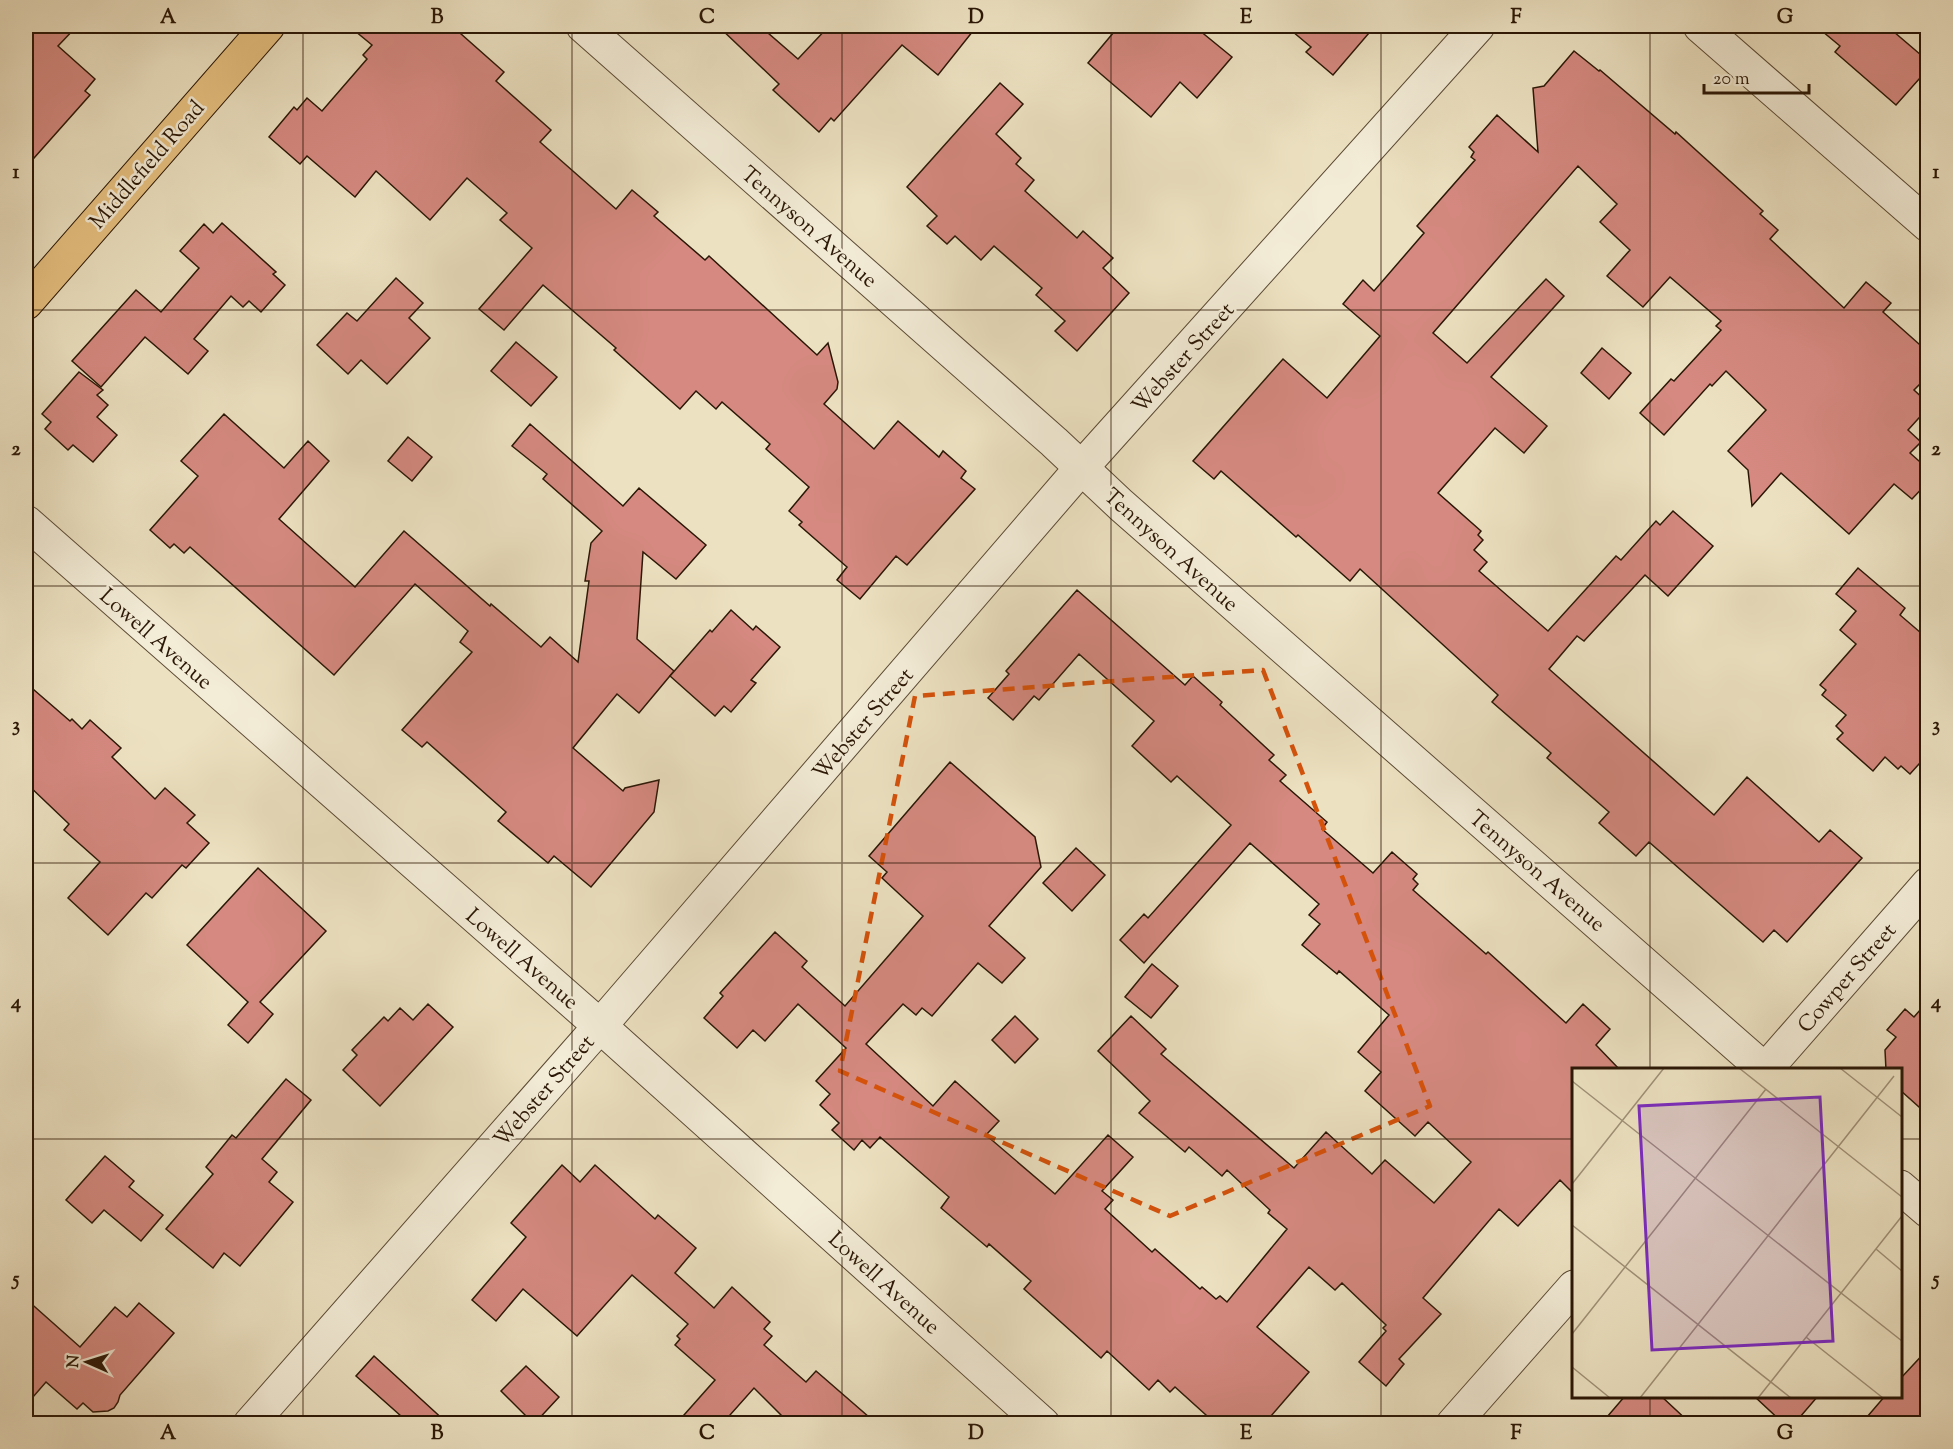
<svg xmlns="http://www.w3.org/2000/svg" width="1953" height="1449" viewBox="0 0 1953 1449" font-family="'Sorts Mill Goudy',serif">
	<rect width="100%" height="100%" fill="#ece1c1"/>
	<filter id="stains"><feTurbulence type="fractalNoise" baseFrequency=".00333" numOctaves="4"/><feColorMatrix values="0 0 0 0 .2 0 0 0 0 .09 0 0 0 0 .02 0 0 0 .5 -.17"/></filter>
	<radialGradient id="worn" r=".72"><stop offset=".6" stop-color="#630" stop-opacity="0"/><stop offset="1" stop-color="#630" stop-opacity=".3"/></radialGradient>
	<!-- building -->
	<g fill="#d58980" stroke="#2b1706" stroke-width="1.5">
		<path d="M 26,26 L 77,26 L 58,46 L 95,79 L 85,91 L 90,95 L 26,167 Z"/>
		<path d="M 349,26 L 452,26 L 504,72 L 496,81 L 551,130 L 540,142 L 616,209 L 632,190 L 658,212 L 654,216 L 705,260 L 709,256 L 817,355 L 828,343 L 838,382 L 837,389 L 824,404 L 874,449 L 898,421 L 939,457 L 943,451 L 966,471 L 961,478 L 975,489 L 907,565 L 896,556 L 860,599 L 837,580 L 847,567 L 799,525 L 802,522 L 789,511 L 809,487 L 766,449 L 770,444 L 722,402 L 716,409 L 696,391 L 680,409 L 614,350 L 616,348 L 543,285 L 504,330 L 479,309 L 532,248 L 500,220 L 507,213 L 467,178 L 430,220 L 376,171 L 355,197 L 307,156 L 300,164 L 269,137 L 294,107 L 297,110 L 307,98 L 322,111 L 367,59 L 363,55 L 372,45 Z"/>
		<path d="M 718,26 L 760,26 L 798,59 L 829,26 L 977,26 L 938,75 L 902,45 L 834,121 L 831,118 L 819,132 L 773,90 L 779,84 Z"/>
		<path d="M 1119,26 L 1194,26 L 1232,57 L 1197,98 L 1180,82 L 1151,117 L 1088,63 Z"/>
		<path d="M 1286,26 L 1375,26 L 1333,75 L 1306,52 L 1311,47 Z"/>
		<path d="M 1816,26 L 1887,26 L 1928,61 L 1928,69 L 1896,105 L 1835,52 L 1840,46 Z"/>
		<path d="M 1574,51 L 1599,71 L 1600,70 L 1675,134 L 1676,132 L 1763,211 L 1760,214 L 1778,230 L 1770,239 L 1844,308 L 1866,282 L 1891,303 L 1883,312 L 1928,352 L 1928,376 L 1914,390 L 1928,403 L 1928,408 L 1908,430 L 1921,442 L 1910,453 L 1928,469 L 1928,482 L 1912,499 L 1894,484 L 1849,534 L 1781,473 L 1752,506 L 1748,470 L 1728,451 L 1766,410 L 1726,371 L 1712,386 L 1710,384 L 1664,435 L 1640,413 L 1671,379 L 1674,381 L 1721,330 L 1716,326 L 1721,321 L 1670,277 L 1643,307 L 1607,276 L 1630,250 L 1600,222 L 1617,204 L 1578,166 L 1433,333 L 1467,363 L 1546,279 L 1564,296 L 1491,377 L 1547,426 L 1524,453 L 1495,428 L 1438,493 L 1481,531 L 1478,535 L 1483,540 L 1474,550 L 1487,562 L 1479,571 L 1548,631 L 1616,556 L 1621,560 L 1656,521 L 1660,525 L 1673,511 L 1713,546 L 1668,596 L 1645,575 L 1584,641 L 1577,636 L 1549,669 L 1714,815 L 1747,777 L 1819,842 L 1830,830 L 1862,858 L 1787,942 L 1774,930 L 1763,942 L 1649,842 L 1636,856 L 1599,823 L 1609,812 L 1547,758 L 1551,753 L 1492,702 L 1498,695 L 1360,569 L 1350,581 L 1298,535 L 1296,537 L 1221,471 L 1214,479 L 1193,461 L 1283,359 L 1327,398 L 1380,336 L 1343,304 L 1363,280 L 1374,291 L 1424,233 L 1417,226 L 1475,160 L 1471,157 L 1474,152 L 1469,147 L 1497,115 L 1538,152 L 1533,88 L 1544,86 Z"/>
		<path d="M 1000,83 L 1023,104 L 996,134 L 1021,158 L 1016,164 L 1034,180 L 1025,191 L 1077,238 L 1083,231 L 1113,258 L 1103,268 L 1129,293 L 1077,351 L 1055,331 L 1065,321 L 1036,295 L 1042,288 L 994,246 L 981,260 L 955,236 L 947,244 L 927,226 L 937,216 L 907,187 Z"/>
		<path d="M 222,223 L 276,272 L 273,274 L 285,285 L 261,312 L 249,301 L 243,307 L 231,296 L 194,339 L 208,351 L 188,374 L 145,337 L 101,387 L 72,361 L 136,290 L 161,312 L 199,268 L 180,251 L 204,224 L 213,233 Z"/>
		<path d="M 396,278 L 423,303 L 409,318 L 430,338 L 387,384 L 361,360 L 348,374 L 317,345 L 347,313 L 357,321 Z"/>
		<path d="M 516,342 L 557,377 L 531,406 L 491,371 Z"/>
		<path d="M 1602,348 L 1631,373 L 1609,399 L 1581,373 Z"/>
		<path d="M 79,372 L 103,390 L 97,395 L 108,405 L 97,417 L 117,435 L 93,462 L 73,445 L 68,450 L 45,429 L 51,422 L 42,414 Z"/>
		<path d="M 224,414 L 284,468 L 308,441 L 329,461 L 279,519 L 355,587 L 404,531 L 490,606 L 491,604 L 541,647 L 550,637 L 578,662 L 589,581 L 585,581 L 591,543 L 602,531 L 543,479 L 547,474 L 512,446 L 530,424 L 623,506 L 639,488 L 706,545 L 676,579 L 643,552 L 637,639 L 674,671 L 639,713 L 617,694 L 573,748 L 623,791 L 625,788 L 659,780 L 654,812 L 591,887 L 554,856 L 548,863 L 498,821 L 506,812 L 427,742 L 422,747 L 402,730 L 472,652 L 460,642 L 468,631 L 415,584 L 334,675 L 190,547 L 184,553 L 174,544 L 170,548 L 150,530 L 198,476 L 181,461 Z"/>
		<path d="M 408,437 L 432,457 L 412,481 L 388,461 Z"/>
		<path d="M 1858,568 L 1905,608 L 1900,615 L 1928,639 L 1928,754 L 1910,774 L 1901,766 L 1898,769 L 1885,757 L 1873,771 L 1837,739 L 1843,733 L 1836,726 L 1846,715 L 1822,695 L 1826,690 L 1820,685 L 1856,644 L 1840,630 L 1856,611 L 1836,594 Z"/>
		<path d="M 1077,590 L 1185,685 L 1193,676 L 1222,702 L 1220,705 L 1274,755 L 1269,760 L 1286,775 L 1280,781 L 1327,822 L 1322,829 L 1373,873 L 1392,852 L 1417,874 L 1413,879 L 1418,884 L 1413,890 L 1486,954 L 1488,952 L 1566,1023 L 1583,1004 L 1610,1029 L 1596,1045 L 1620,1070 L 1574,1070 L 1574,1194 L 1560,1180 L 1518,1226 L 1499,1209 L 1423,1298 L 1441,1314 L 1399,1359 L 1404,1364 L 1386,1386 L 1359,1362 L 1386,1331 L 1383,1328 L 1386,1325 L 1342,1283 L 1335,1290 L 1309,1267 L 1257,1327 L 1309,1372 L 1264,1424 L 1216,1424 L 1175,1387 L 1170,1392 L 1158,1380 L 1149,1390 L 1107,1351 L 1101,1358 L 1024,1289 L 1031,1281 L 989,1244 L 987,1247 L 941,1208 L 949,1197 L 880,1137 L 870,1148 L 862,1140 L 854,1150 L 832,1130 L 839,1123 L 820,1105 L 830,1094 L 816,1081 L 846,1048 L 798,1004 L 765,1041 L 753,1030 L 737,1048 L 704,1018 L 723,996 L 720,993 L 775,932 L 807,961 L 802,967 L 845,1006 L 923,916 L 882,878 L 887,872 L 869,856 L 950,762 L 1035,837 L 1041,867 L 989,926 L 1025,958 L 1002,983 L 978,963 L 932,1016 L 922,1008 L 916,1015 L 903,1004 L 866,1044 L 933,1106 L 955,1081 L 999,1121 L 986,1135 L 1055,1194 L 1108,1135 L 1133,1157 L 1102,1191 L 1113,1200 L 1105,1209 L 1152,1252 L 1155,1249 L 1200,1289 L 1202,1287 L 1216,1299 L 1220,1296 L 1227,1302 L 1287,1229 L 1268,1213 L 1270,1210 L 1227,1170 L 1222,1176 L 1189,1147 L 1185,1152 L 1139,1113 L 1150,1101 L 1098,1051 L 1131,1016 L 1166,1049 L 1161,1054 L 1294,1168 L 1326,1132 L 1372,1174 L 1385,1160 L 1434,1203 L 1471,1162 L 1428,1122 L 1415,1136 L 1365,1091 L 1381,1072 L 1358,1052 L 1389,1015 L 1339,971 L 1337,974 L 1302,945 L 1320,924 L 1309,915 L 1319,904 L 1250,843 L 1144,963 L 1120,940 L 1144,914 L 1148,918 L 1231,825 L 1177,776 L 1171,782 L 1132,746 L 1154,721 L 1079,654 L 1039,700 L 1034,696 L 1013,720 L 988,698 L 1009,674 L 1006,671 Z"/>
		<path d="M 731,610 L 753,630 L 756,626 L 780,647 L 751,680 L 756,683 L 731,712 L 724,706 L 715,716 L 670,676 L 710,630 L 712,632 Z"/>
		<path d="M 26,683 L 70,721 L 72,719 L 82,729 L 90,720 L 121,748 L 112,757 L 155,799 L 165,788 L 195,815 L 187,823 L 209,843 L 186,868 L 182,865 L 152,898 L 146,893 L 108,935 L 68,898 L 100,862 L 64,830 L 69,824 L 26,783 Z"/>
		<path d="M 1076,848 L 1105,875 L 1072,911 L 1043,883 Z"/>
		<path d="M 258,868 L 326,931 L 260,1002 L 273,1014 L 248,1043 L 228,1025 L 248,1002 L 187,945 Z"/>
		<path d="M 1152,964 L 1178,986 L 1151,1018 L 1125,997 Z"/>
		<path d="M 1928,1001 L 1928,1115 L 1900,1090 L 1900,1070 L 1886,1070 L 1885,1050 L 1896,1037 L 1887,1030 L 1905,1009 L 1914,1017 Z"/>
		<path d="M 428,1004 L 453,1027 L 380,1106 L 343,1070 L 357,1055 L 352,1050 L 384,1017 L 388,1021 L 400,1008 L 413,1020 Z"/>
		<path d="M 1015,1016 L 1038,1039 L 1015,1063 L 992,1040 Z"/>
		<path d="M 286,1079 L 311,1100 L 262,1159 L 277,1172 L 269,1182 L 293,1202 L 240,1266 L 224,1253 L 213,1268 L 166,1229 L 213,1174 L 206,1167 L 232,1135 L 236,1138 Z"/>
		<path d="M 105,1156 L 134,1181 L 129,1187 L 163,1215 L 141,1241 L 104,1210 L 92,1223 L 66,1200 Z"/>
		<path d="M 562,1165 L 580,1182 L 595,1165 L 655,1219 L 658,1215 L 696,1248 L 675,1273 L 714,1308 L 732,1287 L 770,1322 L 764,1329 L 772,1336 L 764,1345 L 806,1382 L 816,1371 L 877,1424 L 790,1424 L 754,1388 L 722,1424 L 676,1424 L 715,1380 L 675,1345 L 680,1339 L 677,1336 L 688,1324 L 632,1275 L 577,1336 L 523,1289 L 496,1321 L 472,1300 L 526,1237 L 511,1223 Z"/>
		<path d="M 26,1299 L 80,1347 L 115,1307 L 127,1317 L 139,1303 L 174,1333 L 120,1395 L 118,1402 L 114,1408 L 108,1411 L 93,1412 L 83,1403 L 77,1409 L 46,1382 L 26,1405 Z"/>
		<path d="M 1928,1349 L 1928,1424 L 1861,1424 L 1885,1396 L 1900,1396 L 1900,1379 Z"/>
		<path d="M 374,1356 L 447,1423 L 446,1424 L 410,1424 L 356,1376 Z"/>
		<path d="M 526,1366 L 559,1397 L 534,1424 L 501,1391 Z"/>
		<path d="M 1625,1396 L 1661,1396 L 1691,1424 L 1601,1424 Z"/>
		<path d="M 1754,1396 L 1818,1396 L 1794,1424 L 1784,1424 Z"/>
	</g>
	<g fill="none" stroke-linecap="round" stroke-linejoin="round">
		<defs>
			<g id="minor">
				<path d="M 583,26 L 1054,442 L 1121,505 L 1765,1070"/>
				<path d="M 1700,26 L 1928,225"/>
				<path d="M 26,522 L 600,1026 L 1043,1424"/>
				<path d="M 1765,1070 L 1928,884"/>
				<path d="M 1900,1187 L 1928,1211"/>
				<path d="M 250,1424 L 600,1026 L 1082,467 L 1478,26"/>
				<path d="M 1453,1424 L 1574,1287"/>
			</g>
			<path id="major" d="M 26,303 L 268,26"/>
		</defs>
		<!-- minor casing -->
		<use href="#minor" stroke="#5b4a35" stroke-width="35"/>
		<!-- major casing -->
		<use href="#major" stroke="#2b1706" stroke-width="35"/>
		<!-- minor -->
		<use href="#minor" stroke="#f3ecd7" stroke-width="33"/>
		<!-- major -->
		<use href="#major" stroke="#e6c080" stroke-width="33"/>
	</g>
	<!-- marked area -->
	<path fill="none" stroke="#d5520b" stroke-width="4.5" stroke-dasharray="12 8" stroke-linejoin="round" d="M 1263,670 L 1430,1106 L 1170,1216 L 840,1071 L 915,696 Z"/>
	<!-- grid -->
	<path fill="none" stroke="#2b1706" stroke-width="1.5" stroke-opacity="0.55" d="M 303,26 L 303,1424M 572,26 L 572,1424M 842,26 L 842,1424M 1111,26 L 1111,1424M 1381,26 L 1381,1424M 1650,26 L 1650,1070M 26,310 L 1928,310M 26,586 L 1928,586M 26,863 L 1928,863M 26,1139 L 1574,1139M 1900,1139 L 1928,1139M 1650,1396 L 1650,1424"/>
	<g text-anchor="middle" stroke-width="5" stroke-linejoin="round" paint-order="stroke">
		<!-- street labels -->
		<g font-size="22" fill="#2b1706" stroke="#f3ecd7">
			<text transform="translate(146 164) rotate(-49)" y="8">Middlefield Road</text>
			<text transform="translate(810 226) rotate(41)" y="8">Tennyson Avenue</text>
			<text transform="translate(1182 357) rotate(-48)" y="8">Webster Street</text>
			<text transform="translate(1172 549) rotate(42)" y="8">Tennyson Avenue</text>
			<text transform="translate(157 638) rotate(41)" y="8">Lowell Avenue</text>
			<text transform="translate(862 723) rotate(-49)" y="8">Webster Street</text>
			<text transform="translate(1538 870) rotate(41)" y="8">Tennyson Avenue</text>
			<text transform="translate(523 958) rotate(41)" y="8">Lowell Avenue</text>
			<text transform="translate(1846 977) rotate(-49)" y="8">Cowper Street</text>
			<text transform="translate(543 1090) rotate(-49)" y="8">Webster Street</text>
			<text transform="translate(885 1282) rotate(42)" y="8">Lowell Avenue</text>
		</g>
	</g>
	<!-- overview -->
	<g transform="translate(1572 1068)">
		<rect width="330" height="330" fill="#ece1c1"/>
		<path fill="none" stroke="#9f9076" stroke-width="1.5" d="M 167,0 L 330,129M 268,0 L 330,49M 0,13 L 330,273M 0,116 L 92,0M 0,157 L 219,330M 304,181 L 330,203M 0,266 L 194,21M 234,269 L 311,330M 0,299 L 38,330M 68,330 L 322,8M 186,330 L 330,148"/>
		<path fill="#7b2cbf" fill-opacity="0.15" stroke="#7b2cbf" stroke-width="3" d="M 248,29 L 261,273 L 80,282 L 67,38 Z"/>
		<rect width="330" height="330" fill="none" stroke="#2b1706" stroke-width="3"/>
	</g>
	<!-- margin -->
	<rect width="1953" height="1449" fill="none" stroke="#ece1c1" stroke-width="66"/>
	<!-- north arrow -->
	<g transform="translate(87 1362) rotate(273)" stroke="#f3ecd7" stroke-width="4.5" paint-order="stroke">
	<path d="M0-4.5L10 22L0 15L-10 22Z" fill="#2b1706"/>
	<text y="-9" font-size="16" font-weight="bold" text-anchor="middle" fill="#2b1706">N</text>
	</g>
	<!-- scale -->
	<path d="M1704 84v9h105v-9" fill="none" stroke="#2b1706" stroke-width="3"/>
	<text x="1713" y="84" font-size="18" fill="#2b1706" stroke="#f3ecd7" stroke-width="4.5" paint-order="stroke">20 m</text>
	<rect x="33" y="33" width="1887" height="1383" fill="none" stroke="#2b1706" stroke-width="2"/>
	<g font-size="20" text-anchor="middle" font-weight="bold" fill="#2b1706">
		<text x="168" y="23">A</text>
		<text x="437" y="23">B</text>
		<text x="707" y="23">C</text>
		<text x="976" y="23">D</text>
		<text x="1246" y="23">E</text>
		<text x="1516" y="23">F</text>
		<text x="1785" y="23">G</text>
		<text x="16" y="178">1</text>
		<text x="1936" y="178">1</text>
		<text x="16" y="455">2</text>
		<text x="1936" y="455">2</text>
		<text x="16" y="731">3</text>
		<text x="1936" y="731">3</text>
		<text x="16" y="1008">4</text>
		<text x="1936" y="1008">4</text>
		<text x="16" y="1285">5</text>
		<text x="1936" y="1285">5</text>
		<text x="168" y="1439">A</text>
		<text x="437" y="1439">B</text>
		<text x="707" y="1439">C</text>
		<text x="976" y="1439">D</text>
		<text x="1246" y="1439">E</text>
		<text x="1516" y="1439">F</text>
		<text x="1785" y="1439">G</text>
	</g>
	<rect width="100%" height="100%" filter="url(#stains)"/>
	<rect width="100%" height="100%" fill="url(#worn)"/>
</svg>
